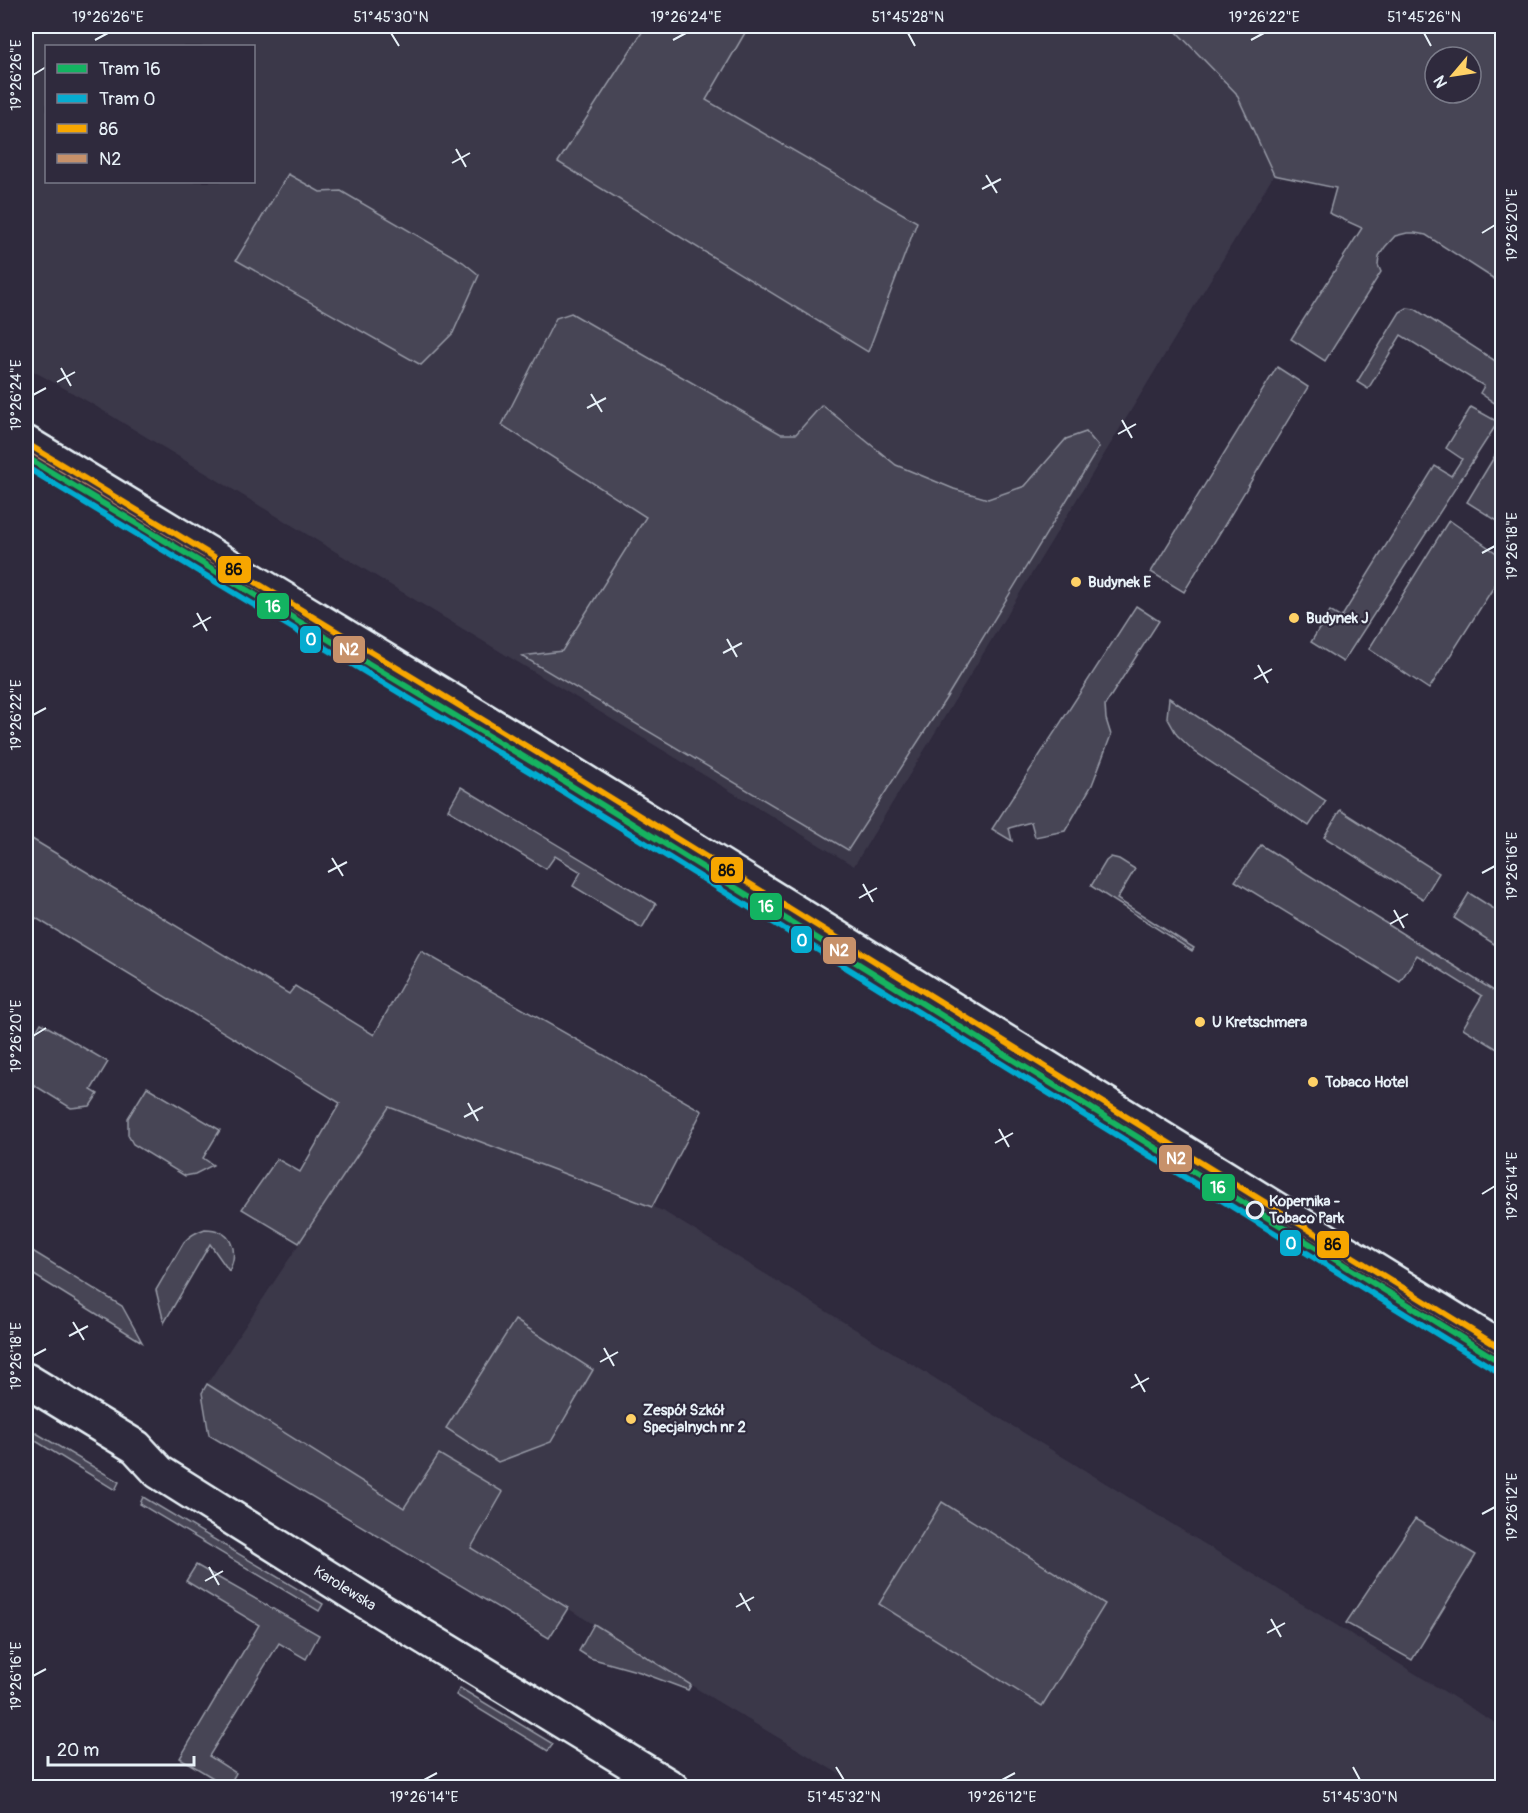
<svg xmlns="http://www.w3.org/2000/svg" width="1528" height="1813" viewBox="0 0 1528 1813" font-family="Pangolin,sans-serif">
	<rect width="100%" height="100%" fill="#2f2a3d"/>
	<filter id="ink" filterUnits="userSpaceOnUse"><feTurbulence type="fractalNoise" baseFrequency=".0167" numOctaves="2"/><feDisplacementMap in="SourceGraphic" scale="12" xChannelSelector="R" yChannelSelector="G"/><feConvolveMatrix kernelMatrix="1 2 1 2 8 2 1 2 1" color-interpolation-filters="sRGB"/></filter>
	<g filter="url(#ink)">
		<!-- built -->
		<g fill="#3b3749" fill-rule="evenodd">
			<path d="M 26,26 L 1256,26 L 1274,175 L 854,866 L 87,401 L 26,367 ZM 46,46 L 254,46 L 254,182 L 46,182 Z"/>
			<path d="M 389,1107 L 663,1211 L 1502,1727 L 1502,1787 L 861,1787 L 715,1700 L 471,1548 L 503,1492 L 439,1454 L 404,1508 L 207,1384 Z"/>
		</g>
		<!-- green -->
		<g fill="#464455" stroke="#979aa6" stroke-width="1.5" fill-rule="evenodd">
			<path d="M 646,26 L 749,26 L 706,100 L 917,222 L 868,352 L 558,162 Z"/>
			<path d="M 1171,26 L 1502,26 L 1502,284 L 1426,235 L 1415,233 L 1407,233 L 1395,236 L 1385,247 L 1379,256 L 1378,265 L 1381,272 L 1325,361 L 1291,339 L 1362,228 L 1329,213 L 1336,188 L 1274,175 L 1236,93 ZM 1435,57 L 1471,57 L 1471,93 L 1435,93 Z"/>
			<path d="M 288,174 L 320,192 L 341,191 L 463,262 L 479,275 L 453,333 L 421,365 L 236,260 Z"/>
			<path d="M 1407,308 L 1415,309 L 1494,360 L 1502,369 L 1502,408 L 1480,393 L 1484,386 L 1401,335 L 1368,389 L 1357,382 L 1400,312 Z"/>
			<path d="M 571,313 L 781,434 L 796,434 L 822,405 L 896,465 L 954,489 L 988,499 L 1025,486 L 1066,439 L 1086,432 L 1099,447 L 945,700 L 848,850 L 522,656 L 562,651 L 646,517 L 502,425 L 556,318 Z"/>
			<path d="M 1277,367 L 1308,387 L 1184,592 L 1151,572 Z"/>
			<path d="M 1471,407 L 1498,422 L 1343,662 L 1311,642 L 1330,611 L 1341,618 L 1435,466 L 1451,476 L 1462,459 L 1446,448 Z"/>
			<path d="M 1502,444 L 1502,524 L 1467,502 Z"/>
			<path d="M 1449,520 L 1502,557 L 1502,574 L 1429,689 L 1369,649 Z"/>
			<path d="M 1136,606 L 1159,621 L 1105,705 L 1106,719 L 1111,735 L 1092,785 L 1065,831 L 1035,837 L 1031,822 L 1009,828 L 1012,841 L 992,829 Z"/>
			<path d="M 1169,698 L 1326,801 L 1309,826 L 1195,752 L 1177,735 L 1167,717 Z"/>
			<path d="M 461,787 L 656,904 L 642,928 L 573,886 L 581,872 L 555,856 L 546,869 L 450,811 L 448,810 Z"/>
			<path d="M 1340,810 L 1439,873 L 1423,899 L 1324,837 Z"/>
			<path d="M 32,839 L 289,994 L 295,986 L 374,1035 L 421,951 L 702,1111 L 652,1207 L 389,1107 L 299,1243 L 242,1209 L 277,1159 L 300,1172 L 340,1103 L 26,912 L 26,849 Z"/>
			<path d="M 1261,845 L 1502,996 L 1502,1052 L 1463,1028 L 1482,996 L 1417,955 L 1400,982 L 1235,881 Z"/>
			<path d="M 1111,857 L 1119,859 L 1135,869 L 1117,899 L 1194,948 L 1192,951 L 1091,886 L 1106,861 Z"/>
			<path d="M 1469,893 L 1502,914 L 1502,949 L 1454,918 Z"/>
			<path d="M 41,1023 L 108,1062 L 91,1090 L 98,1094 L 90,1106 L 71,1108 L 26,1080 L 26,1049 Z"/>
			<path d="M 147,1087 L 220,1130 L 203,1158 L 213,1165 L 195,1174 L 185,1176 L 133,1144 L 128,1135 L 128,1118 Z"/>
			<path d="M 205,1229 C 230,1229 240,1249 229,1271 L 210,1244 L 164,1323 L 156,1290 L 184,1242 C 190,1235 196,1232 205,1229 Z"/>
			<path d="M 26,1247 L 122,1306 L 142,1342 L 26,1270 Z"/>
			<path d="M 515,1320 L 593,1370 L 551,1442 L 498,1462 L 446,1428 Z"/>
			<path d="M 207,1384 L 404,1508 L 439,1454 L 503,1492 L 471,1548 L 568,1608 L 549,1638 L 209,1435 L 202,1393 Z"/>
			<path d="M 26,1427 L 119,1482 L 115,1490 L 26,1435 Z"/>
			<path d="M 143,1497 L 323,1604 L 319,1611 L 140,1504 Z"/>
			<path d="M 942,1502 L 1105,1604 L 1042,1706 L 879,1604 Z"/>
			<path d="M 1415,1519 L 1476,1555 L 1412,1660 L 1346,1623 Z"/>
			<path d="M 196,1565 L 319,1635 L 306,1659 L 279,1643 L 209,1756 L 236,1773 L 228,1787 L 180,1758 L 259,1625 L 186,1581 Z"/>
			<path d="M 594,1624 L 691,1685 L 688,1690 L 640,1672 L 590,1658 L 579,1651 Z"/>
			<path d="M 460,1688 L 553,1744 L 548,1751 L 456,1695 Z"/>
		</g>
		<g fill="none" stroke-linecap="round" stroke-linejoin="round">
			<defs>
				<g id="secondary">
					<path d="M 26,443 L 564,769 L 1502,1349"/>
					<path d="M 26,1380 L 136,1447 L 159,1472 L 365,1601 L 672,1788"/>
				</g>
			</defs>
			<!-- secondary casing -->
			<use href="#secondary" stroke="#e8f1f8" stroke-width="38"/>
			<!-- secondary -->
			<use href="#secondary" stroke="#2f2a3d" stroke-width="33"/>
			<defs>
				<path id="bus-1" d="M 26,443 L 564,769 L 1502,1349"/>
				<path id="bus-2" d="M 26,453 L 559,777 L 1497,1357"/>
			</defs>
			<!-- bus-1 casing -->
			<use href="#bus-1" stroke="#2f2a3d" stroke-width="10"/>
			<!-- bus-2 casing -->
			<use href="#bus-2" stroke="#2f2a3d" stroke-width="10"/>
			<!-- bus-1 -->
			<use href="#bus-1" stroke="#f7a600" stroke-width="6"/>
			<!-- bus-2 -->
			<use href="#bus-2" stroke="#c7916a" stroke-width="6"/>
			<defs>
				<path id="tram-1" d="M 26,457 L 557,777 L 1502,1363"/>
				<path id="tram-2" d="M 26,467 L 552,785 L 1497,1371"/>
			</defs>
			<!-- tram-1 casing -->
			<use href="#tram-1" stroke="#2f2a3d" stroke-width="10"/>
			<!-- tram-2 casing -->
			<use href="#tram-2" stroke="#2f2a3d" stroke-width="10"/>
			<!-- tram-1 -->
			<use href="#tram-1" stroke="#13b361" stroke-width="6"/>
			<!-- tram-2 -->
			<use href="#tram-2" stroke="#06acd0" stroke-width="6"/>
		</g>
	</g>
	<!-- ticks -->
	<path fill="none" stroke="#e8f1f8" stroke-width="2" d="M 391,33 L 399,46M 908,33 L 915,46M 1424,33 L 1431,46M 95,40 L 108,33M 673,40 L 686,33M 1251,40 L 1264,33M 33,75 L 46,67M 456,149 L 466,167M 452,163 L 470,153M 986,175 L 997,193M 982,189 L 1001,179M 1482,233 L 1495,225M 61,368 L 71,386M 57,382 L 75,372M 591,394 L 602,412M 33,395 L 46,388M 587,408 L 606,398M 1122,420 L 1132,438M 1118,434 L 1136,424M 1482,553 L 1495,546M 197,613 L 207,631M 193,627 L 211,617M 727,639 L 737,657M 723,653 L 742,643M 1258,665 L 1268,683M 1254,679 L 1272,669M 33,715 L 46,708M 332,858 L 343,876M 328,872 L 347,862M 1482,873 L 1495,866M 863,884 L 873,902M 859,898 L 877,888M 1394,910 L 1404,928M 1390,924 L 1408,914M 33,1036 L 46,1028M 468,1103 L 478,1121M 464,1117 L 483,1107M 999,1129 L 1009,1147M 995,1143 L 1013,1133M 1482,1194 L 1495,1186M 73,1322 L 84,1340M 69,1336 L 88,1326M 604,1348 L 614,1366M 33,1356 L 46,1349M 600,1362 L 618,1352M 1135,1374 L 1145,1392M 1131,1388 L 1149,1378M 1482,1514 L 1495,1507M 209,1567 L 219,1585M 205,1581 L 223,1571M 740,1593 L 750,1611M 736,1607 L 754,1597M 1271,1619 L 1281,1637M 1267,1633 L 1285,1623M 33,1676 L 46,1669M 836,1767 L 844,1780M 1353,1767 L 1360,1780M 424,1780 L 437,1773M 1002,1780 L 1015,1773"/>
	<!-- markers -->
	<g fill="#ffd166" stroke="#2f2a3d" stroke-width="2">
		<circle cx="1076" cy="582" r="6"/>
		<circle cx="1294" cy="618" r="6"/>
		<circle cx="1200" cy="1022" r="6"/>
		<circle cx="1313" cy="1082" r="6"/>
		<circle cx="631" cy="1419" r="6"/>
	</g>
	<circle fill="#2f2a3d" stroke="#e8f1f8" stroke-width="3" cx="1255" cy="1210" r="8"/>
	<g text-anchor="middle" stroke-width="4.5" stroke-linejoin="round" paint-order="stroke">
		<!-- poi labels -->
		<g font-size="15" font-weight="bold" fill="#e8f1f8" stroke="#2f2a3d" text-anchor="start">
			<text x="1088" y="587">Budynek E</text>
			<text x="1306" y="623">Budynek J</text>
			<text x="1212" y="1027">U Kretschmera</text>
			<text x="1325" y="1087">Tobaco Hotel</text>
			<text x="643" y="1415">Zespół Szkół<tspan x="643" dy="17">Specjalnych nr 2</tspan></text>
		</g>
		<!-- stop labels -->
		<g font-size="15" font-weight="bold" fill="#e8f1f8" stroke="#2f2a3d" text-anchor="start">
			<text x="1269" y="1206">Kopernika -<tspan x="1269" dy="17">Tobaco Park</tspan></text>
		</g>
		<!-- street labels -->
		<g font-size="15" fill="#e8f1f8" stroke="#2f2a3d">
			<text transform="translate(345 1588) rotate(32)" y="5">Karolewska</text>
		</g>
	</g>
	<g stroke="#2f2a3d" stroke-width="2">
		<rect x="217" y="555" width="35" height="29" rx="6" fill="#f7a600"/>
		<rect x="256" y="592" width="34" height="28" rx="6" fill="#13b361"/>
		<rect x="299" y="625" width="23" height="29" rx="6" fill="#06acd0"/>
		<rect x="332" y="635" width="34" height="29" rx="6" fill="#c7916a"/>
		<rect x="710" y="856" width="34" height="28" rx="6" fill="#f7a600"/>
		<rect x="749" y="892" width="34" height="29" rx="6" fill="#13b361"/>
		<rect x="790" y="925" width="23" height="29" rx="6" fill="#06acd0"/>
		<rect x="822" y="936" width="35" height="29" rx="6" fill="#c7916a"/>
		<rect x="1158" y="1144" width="35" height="29" rx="6" fill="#c7916a"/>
		<rect x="1201" y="1173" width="35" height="29" rx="6" fill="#13b361"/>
		<rect x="1279" y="1229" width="23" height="28" rx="6" fill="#06acd0"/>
		<rect x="1316" y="1230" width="34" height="29" rx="6" fill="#f7a600"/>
	</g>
	<g font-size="16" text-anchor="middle" font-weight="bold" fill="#fff">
		<text x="273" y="612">16</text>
		<text x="311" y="645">0</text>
		<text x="349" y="655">N2</text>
		<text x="766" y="912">16</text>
		<text x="802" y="946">0</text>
		<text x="839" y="956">N2</text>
		<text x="1176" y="1164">N2</text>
		<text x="1218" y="1193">16</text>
		<text x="1291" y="1249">0</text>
	</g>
	<g font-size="16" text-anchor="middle" font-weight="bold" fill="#111">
		<text x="234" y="575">86</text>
		<text x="727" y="876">86</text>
		<text x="1333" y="1250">86</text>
	</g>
	<!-- margin -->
	<rect width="1528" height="1813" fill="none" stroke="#2f2a3d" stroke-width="66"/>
	<!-- legend -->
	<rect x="45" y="45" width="210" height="138" fill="#2f2a3d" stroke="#797a88" stroke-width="1.5"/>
	<rect x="57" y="64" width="30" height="9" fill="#13b361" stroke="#797a88" stroke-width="1.5"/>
	<text x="99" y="75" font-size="18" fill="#e8f1f8">Tram 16</text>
	<rect x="57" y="94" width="30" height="9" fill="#06acd0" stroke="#797a88" stroke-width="1.5"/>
	<text x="99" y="105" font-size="18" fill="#e8f1f8">Tram 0</text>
	<rect x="57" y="124" width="30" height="9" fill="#f7a600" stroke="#797a88" stroke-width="1.5"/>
	<text x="99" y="135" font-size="18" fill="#e8f1f8">86</text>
	<rect x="57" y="154" width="30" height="9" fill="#c7916a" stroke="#797a88" stroke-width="1.5"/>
	<text x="99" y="165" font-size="18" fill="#e8f1f8">N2</text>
	<!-- north arrow -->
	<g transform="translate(1453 75) rotate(241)"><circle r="28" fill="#2f2a3d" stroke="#797a88" stroke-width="1.5"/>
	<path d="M0-4.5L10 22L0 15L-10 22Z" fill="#ffd166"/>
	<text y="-9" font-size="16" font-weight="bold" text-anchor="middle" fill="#e8f1f8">N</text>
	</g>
	<!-- scale -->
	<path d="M48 1756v9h146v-9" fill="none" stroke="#e8f1f8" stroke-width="3"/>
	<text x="57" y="1756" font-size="18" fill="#e8f1f8" stroke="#2f2a3d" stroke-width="4.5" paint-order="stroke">20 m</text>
	<rect x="33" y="33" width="1462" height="1747" fill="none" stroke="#e8f1f8" stroke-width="2"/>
	<g font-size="15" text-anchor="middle" fill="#e8f1f8">
		<text x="108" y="22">19°26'26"E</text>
		<text x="391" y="22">51°45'30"N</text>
		<text x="686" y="22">19°26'24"E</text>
		<text x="908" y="22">51°45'28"N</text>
		<text x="1264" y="22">19°26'22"E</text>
		<text x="1424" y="22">51°45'26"N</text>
		<text transform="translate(16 75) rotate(-90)" y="5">19°26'26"E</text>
		<text transform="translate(1512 225) rotate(-90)" y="5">19°26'20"E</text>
		<text transform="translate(16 395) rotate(-90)" y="5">19°26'24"E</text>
		<text transform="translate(1512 546) rotate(-90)" y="5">19°26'18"E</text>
		<text transform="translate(16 715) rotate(-90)" y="5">19°26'22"E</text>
		<text transform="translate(1512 866) rotate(-90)" y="5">19°26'16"E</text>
		<text transform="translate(16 1036) rotate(-90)" y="5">19°26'20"E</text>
		<text transform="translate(1512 1186) rotate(-90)" y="5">19°26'14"E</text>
		<text transform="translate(16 1356) rotate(-90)" y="5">19°26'18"E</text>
		<text transform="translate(1512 1507) rotate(-90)" y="5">19°26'12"E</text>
		<text transform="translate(16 1676) rotate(-90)" y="5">19°26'16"E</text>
		<text x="424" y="1802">19°26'14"E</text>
		<text x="844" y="1802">51°45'32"N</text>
		<text x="1002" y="1802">19°26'12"E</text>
		<text x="1360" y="1802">51°45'30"N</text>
	</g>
</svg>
